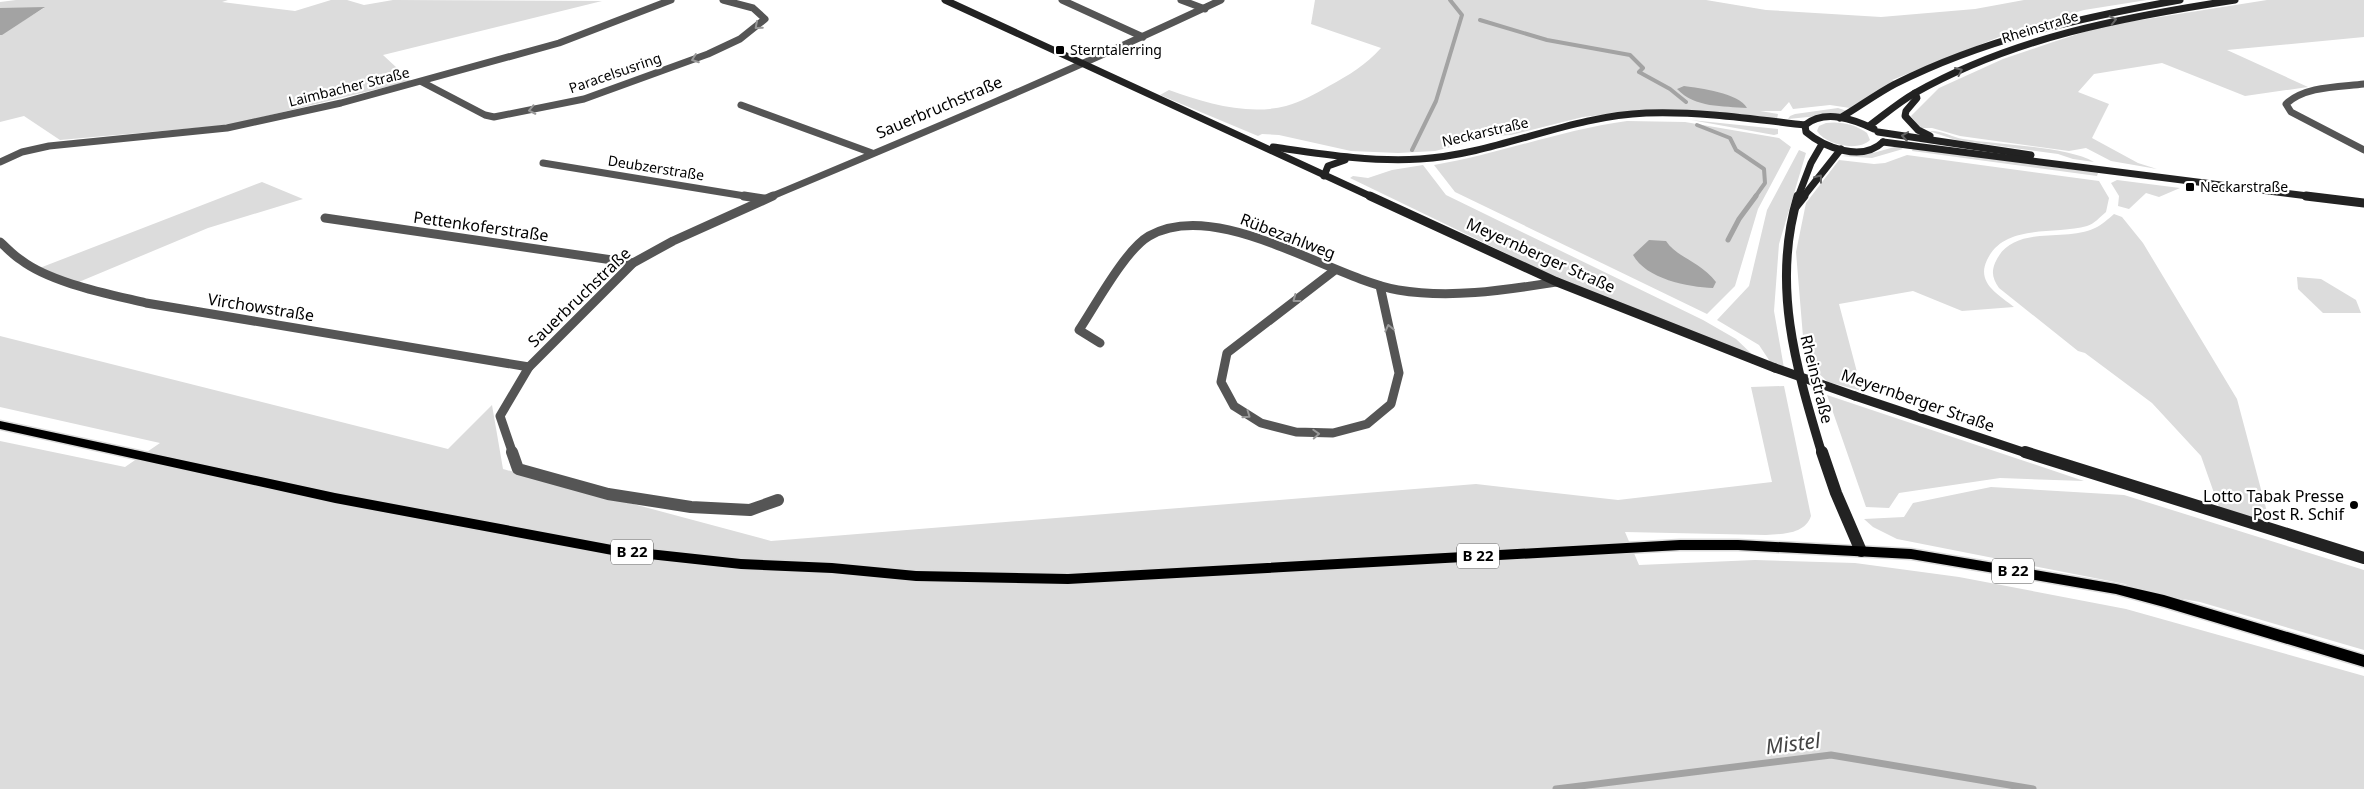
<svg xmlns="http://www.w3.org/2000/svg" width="2364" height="789" viewBox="0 0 2364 789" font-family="'Noto Sans',sans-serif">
	<rect width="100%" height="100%" fill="#fff"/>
	<!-- green -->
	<g fill="#dcdcdc">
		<path d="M 16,0 L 228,0 L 222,2 L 295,11 L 331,0 L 347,0 L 364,5 L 393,0 L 602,1 L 383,55 L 411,81 L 229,125 L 60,140 L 24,116 L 0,122 L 0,35 L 44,8 L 0,8 L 0,2 Z"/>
		<path d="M 1315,0 L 1706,0 L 1766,10 L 1881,17 L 1975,9 L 2024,0 L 2147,0 L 2084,10 L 2019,29 L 1892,80 L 1895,81 L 1850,108 L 1830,105 L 1793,109 L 1789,102 L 1781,111 L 1760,111 L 1778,114 L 1777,119 L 1646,110 L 1583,117 L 1511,135 L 1495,136 L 1435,151 L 1398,153 L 1351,151 L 1279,135 L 1262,134 L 1258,136 L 1160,95 L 1169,90 C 1206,103 1247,116 1286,106 C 1301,102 1315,94 1329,86 C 1349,75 1366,65 1381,48 L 1311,24 Z"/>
		<path d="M 2267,0 L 2364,0 L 2364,37 L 2227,50 L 2308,87 L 2245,96 L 2162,63 L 2094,74 L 2078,92 L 2109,104 L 2092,138 L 2138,163 L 2157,169 L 2111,161 L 2086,148 L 2069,151 L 1960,136 L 1932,128 L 1920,128 L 1911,116 L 1939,88 L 2003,59 L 2056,41 L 2103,26 Z"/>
		<path d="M 1838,108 L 1847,111 L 1839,114 L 1788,119 L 1790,116 L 1795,114 Z"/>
		<path d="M 1691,120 L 1778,129 L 1778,134 L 1774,135 Z"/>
		<path d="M 1627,121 L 1685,122 L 1779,138 L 1791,147 L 1758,209 L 1735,286 L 1707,314 L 1455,192 L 1434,165 C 1499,154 1561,130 1627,121 Z"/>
		<path d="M 1826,123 C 1840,121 1855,124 1867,133 L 1870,140 C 1858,152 1826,145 1817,131 L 1819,126 Z"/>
		<path d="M 1929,131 C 1941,130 1952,137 1963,139 C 1998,145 2066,146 2094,162 L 2073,159 L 2058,154 L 1956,140 Z"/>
		<path d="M 1898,146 L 1903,149 L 1872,158 L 1841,156 L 1873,153 Z"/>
		<path d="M 1913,148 L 2098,173 L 2097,176 L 1912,151 Z"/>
		<path d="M 1799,150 L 1806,153 L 1779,244 L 1774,311 L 1784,368 L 1771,363 L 1759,345 L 1717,320 L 1749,286 L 1767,210 Z"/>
		<path d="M 1907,155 L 2099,181 L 2109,198 L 2106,212 C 2100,217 2094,224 2087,226 C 2055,235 2004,223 1987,260 C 1976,283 1998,294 2014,307 L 1962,311 L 1913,291 L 1839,304 L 1862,391 L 1828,382 L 1805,361 L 1796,252 L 1806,203 L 1839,160 L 1874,164 L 1885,163 Z"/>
		<path d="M 1423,165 L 1446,195 L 1703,320 L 1736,339 L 1755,357 L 1559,279 L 1350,178 L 1353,176 L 1368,178 L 1392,170 Z"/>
		<path d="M 2117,180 L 2180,188 L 2159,197 L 2146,193 L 2129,209 L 2118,206 L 2119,196 L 2111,183 Z"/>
		<path d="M 262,182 L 303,199 L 208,228 L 74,284 L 37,269 Z"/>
		<path d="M 2114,214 L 2122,217 L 2143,243 L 2237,399 L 2271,527 L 2220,510 L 2201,456 L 2152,403 L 2085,353 L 2078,351 L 1999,288 C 1993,279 1991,273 1995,263 C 2012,223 2064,243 2095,228 C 2102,225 2108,219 2114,214 Z"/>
		<path d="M 2297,277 L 2321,279 L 2356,300 L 2361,313 L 2323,313 L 2298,289 Z"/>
		<path d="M 0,336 L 448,449 L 492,405 L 503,469 L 771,541 L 1476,484 L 1618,500 L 1772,482 L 1751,387 L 1784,386 L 1811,516 C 1805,534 1783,534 1766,535 L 1625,532 L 1639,565 L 1755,560 L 1855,563 L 1959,577 L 2126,609 L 2364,676 L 2364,789 L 0,789 L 0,441 L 125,467 L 160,443 L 0,407 Z"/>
		<path d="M 1827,395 L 2084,481 L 2000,478 L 1899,493 L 1889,508 L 1866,507 Z"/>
		<path d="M 1991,487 L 2124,495 L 2364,570 L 2364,650 L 2200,602 L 2142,592 L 2125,584 L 1897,539 L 1873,527 L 1864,519 L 1904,517 L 1913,503 Z"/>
	</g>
	<!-- water -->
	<g fill="#a3a3a3">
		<path d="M 45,7 L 2,35 L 0,35 L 0,8 Z"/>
		<path d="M 1684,86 C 1700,88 1739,93 1747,108 C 1723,106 1695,108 1677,89 Z"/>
		<path d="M 1649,240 L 1666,241 C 1677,258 1700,261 1716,282 L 1713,288 C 1688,287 1646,279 1633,255 Z"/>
	</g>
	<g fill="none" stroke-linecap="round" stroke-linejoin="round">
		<!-- stream-far2 -->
		<g stroke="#a3a3a3" stroke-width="4">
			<path d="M 1480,20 L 1547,40 L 1630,55 L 1643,68 L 1639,72 L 1670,89 L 1686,102"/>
			<path d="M 1697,125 L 1730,138 L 1736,150 L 1764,169 L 1765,183 L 1755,197"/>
			<path d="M 1412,150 L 1436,101 L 1462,15 L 1450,0"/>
		</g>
		<!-- stream-far1 -->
		<path stroke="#a3a3a3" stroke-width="5" d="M 1728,240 L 1739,219 L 1756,196"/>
		<!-- stream -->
		<path stroke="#a3a3a3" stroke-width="7" d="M 1556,789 L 1831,755 L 2033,789"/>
		<defs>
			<path id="primary" d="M 0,421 L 335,493 L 612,545 L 741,559 L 832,563 L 916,571 L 1068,574 L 1680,540 L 1738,540 L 1911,549 L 2012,566 L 2116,584 L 2164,595 L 2364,655 L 2364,667 L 2164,607 L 2116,594 L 2012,576 L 1911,559 L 1738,550 L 1680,550 L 1068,584 L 916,581 L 832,573 L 741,569 L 612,555 L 335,503 L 0,429 Z"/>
		</defs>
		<!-- primary casing -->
		<use href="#primary" stroke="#dbdbdb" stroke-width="3"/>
		<!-- street-far2 -->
		<g stroke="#555" stroke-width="7">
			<path d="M 1062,0 L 1143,37"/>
			<path d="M 1181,0 L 1205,9"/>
			<path d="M 422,82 L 485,115 L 494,117 L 584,99 L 708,54 L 740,39 L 765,19 L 753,8 L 723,0"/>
			<path d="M 2364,84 C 2339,87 2305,86 2286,104 L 2291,112 L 2364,150"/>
			<path d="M 741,105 L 872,153"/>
			<path d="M 0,162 L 22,152 L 49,146 L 227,128 L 341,103 L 559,43 L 671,0"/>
			<path d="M 543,163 L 751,197"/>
			<path d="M 770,197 C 921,134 1073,70 1221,0"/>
		</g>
		<!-- street-far1 -->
		<g stroke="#555" stroke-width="9">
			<path d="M 744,196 L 764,199"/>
			<path d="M 325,218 L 633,263"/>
			<path d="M 0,242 C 7,248 13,255 21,260 C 51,283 109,294 146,303 L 529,367"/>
			<path d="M 1335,270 L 1227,353 L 1221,382 L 1234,406 L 1261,423 L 1296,432 L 1333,433 L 1367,424 L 1391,404 L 1399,373 L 1380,286"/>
			<path d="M 1100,343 L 1079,330 C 1095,306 1125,250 1149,236 C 1217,197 1328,277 1398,290 C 1451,299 1505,290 1557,282"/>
			<path d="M 513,454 L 500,416 L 529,367 L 633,263 L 673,241 L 773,196"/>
		</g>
		<!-- street -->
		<path stroke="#555" stroke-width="12" d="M 512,452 L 518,469 L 608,494 L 691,507 L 750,510 L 778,500"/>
		<!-- secondary-far2 -->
		<g stroke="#222" stroke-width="7">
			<path d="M 945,0 L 1372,197"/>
			<path d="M 1915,93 L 1917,98 L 1906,111 L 1905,116 L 1918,130 L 1930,136"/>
			<path d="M 1840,118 C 1859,107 1876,94 1895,84 C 1984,39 2083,17 2180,0"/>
			<path d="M 1805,125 L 1806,132 C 1825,148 1862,162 1883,142"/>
			<path d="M 1805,125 C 1825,109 1853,119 1874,129"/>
			<path d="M 1869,126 C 1884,115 1899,102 1915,93 C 2014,37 2124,17 2235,0"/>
			<path d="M 1878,132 L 2031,155"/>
			<path d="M 1883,142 L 2316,197"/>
			<path d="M 1273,147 C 1322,154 1370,162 1420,159 C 1497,154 1569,116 1646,113 C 1699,111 1753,119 1805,125"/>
			<path d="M 1324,176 L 1328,166 L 1345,160"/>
			<path d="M 1798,197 L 1811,163 L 1822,144"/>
			<path d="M 1803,197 L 1841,149"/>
		</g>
		<!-- secondary-far1 -->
		<g stroke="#222" stroke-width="9">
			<path d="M 1370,196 L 1557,282 L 1775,368"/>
			<path d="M 1798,196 C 1771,285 1796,367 1822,454"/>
			<path d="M 2306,196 L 2364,203"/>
			<path d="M 1796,206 L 1804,196"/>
			<path d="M 1855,396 L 2029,454"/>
		</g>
		<!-- secondary -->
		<g stroke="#222" stroke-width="12">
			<path d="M 1822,452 L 1836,493 L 1861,551"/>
			<path d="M 2025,452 L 2364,558"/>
		</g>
		<!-- primary -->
		<use href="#primary" fill="#000" fill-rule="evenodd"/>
		<!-- secondary-bridge -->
		<path stroke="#222" stroke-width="9" d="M 1775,368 L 1855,396"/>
	</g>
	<!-- one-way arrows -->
	<defs><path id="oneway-chevron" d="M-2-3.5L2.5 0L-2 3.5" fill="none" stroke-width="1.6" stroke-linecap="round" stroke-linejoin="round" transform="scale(1.25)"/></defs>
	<g stroke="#646464">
		<use href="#oneway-chevron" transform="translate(2113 20) rotate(-13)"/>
		<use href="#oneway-chevron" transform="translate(1959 71) rotate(-24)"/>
		<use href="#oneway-chevron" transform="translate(1905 136) rotate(-171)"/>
		<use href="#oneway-chevron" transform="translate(1819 178) rotate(-52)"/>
	</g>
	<g stroke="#999">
		<use href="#oneway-chevron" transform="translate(758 26) rotate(139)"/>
		<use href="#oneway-chevron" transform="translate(695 59) rotate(160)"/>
		<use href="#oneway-chevron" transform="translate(532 110) rotate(168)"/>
		<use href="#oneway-chevron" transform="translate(1296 299) rotate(143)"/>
		<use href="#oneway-chevron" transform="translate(1389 328) rotate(-103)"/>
		<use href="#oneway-chevron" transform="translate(1247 415) rotate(35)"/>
		<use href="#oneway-chevron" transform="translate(1316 434) rotate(-3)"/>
	</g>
	<!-- markers -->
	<g fill="#000" stroke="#fff" stroke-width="2">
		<rect x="1055" y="45" width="10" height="10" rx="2.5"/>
		<rect x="2185" y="182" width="10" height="10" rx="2.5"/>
		<circle cx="2354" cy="505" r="5"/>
	</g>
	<g text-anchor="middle" stroke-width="4.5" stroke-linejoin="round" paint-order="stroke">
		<!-- far-street labels -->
		<g font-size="14" fill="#000" stroke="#fff">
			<text transform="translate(2040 27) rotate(-17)" y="5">Rheinstraße</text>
			<text transform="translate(615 73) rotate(-19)" y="5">Paracelsusring</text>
			<text transform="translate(349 87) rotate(-14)" y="5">Laimbacher Straße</text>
			<text transform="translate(1485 132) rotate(-13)" y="5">Neckarstraße</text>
			<text transform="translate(656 168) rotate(9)" y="5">Deubzerstraße</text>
		</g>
		<!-- far-poi labels -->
		<g font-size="14" fill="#000" stroke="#fff" text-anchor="start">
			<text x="1070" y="55">Sterntalerring</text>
			<text x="2200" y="192">Neckarstraße</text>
		</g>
		<!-- shield labels -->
		<g fill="#fff" stroke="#4c4c4c" stroke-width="1">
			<rect x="611" y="539.5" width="42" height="25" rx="4"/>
			<rect x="1457" y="543.5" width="42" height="25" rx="4"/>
			<rect x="1992" y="558.5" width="42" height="25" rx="4"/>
		</g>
		<g font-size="15" font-weight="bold" fill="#000">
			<text x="632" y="557">B 22</text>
			<text x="1478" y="561">B 22</text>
			<text x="2013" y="576">B 22</text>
		</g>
		<!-- street labels -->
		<g font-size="16" fill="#000" stroke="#fff">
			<text transform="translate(939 107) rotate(-23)" y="6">Sauerbruchstraße</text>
			<text transform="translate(481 226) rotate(8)" y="6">Pettenkoferstraße</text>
			<text transform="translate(1288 236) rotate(21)" y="6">Rübezahlweg</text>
			<text transform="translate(1541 255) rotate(24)" y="6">Meyernberger Straße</text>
			<text transform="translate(579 297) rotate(-44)" y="6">Sauerbruchstraße</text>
			<text transform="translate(261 307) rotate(9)" y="6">Virchowstraße</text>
			<text transform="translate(1817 379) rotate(76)" y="6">Rheinstraße</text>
			<text transform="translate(1918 400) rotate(19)" y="6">Meyernberger Straße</text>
		</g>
		<!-- poi labels -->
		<g font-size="16" fill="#000" stroke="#fff" text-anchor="end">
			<text x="2344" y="502">Lotto Tabak Presse<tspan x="2344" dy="18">Post R. Schif</tspan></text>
		</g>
		<!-- near-water labels -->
		<g font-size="21" font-style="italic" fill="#444" stroke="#fff">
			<text transform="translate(1793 744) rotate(-7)" y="7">Mistel</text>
		</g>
	</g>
</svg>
